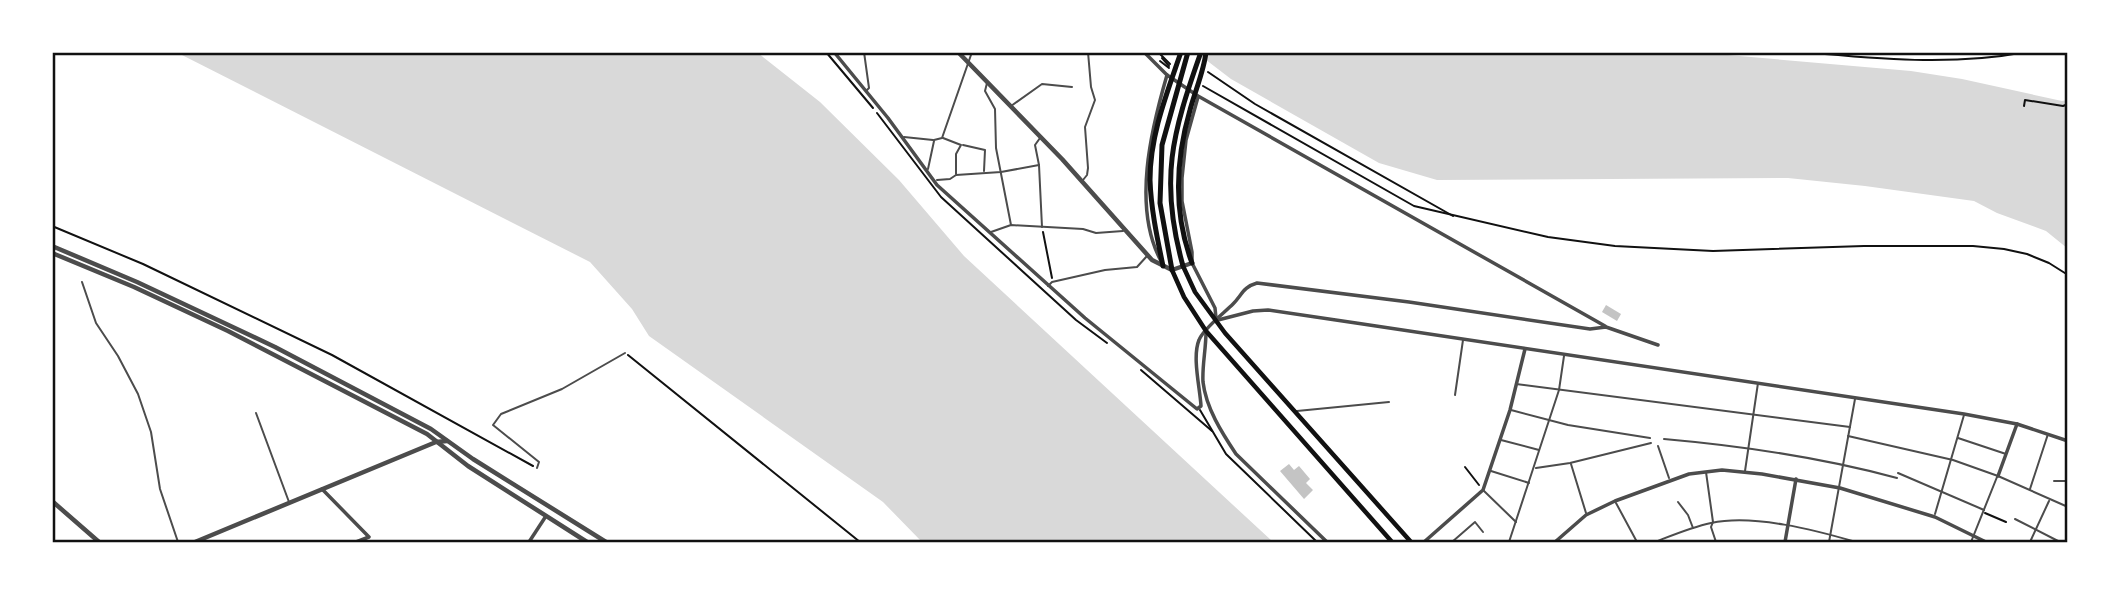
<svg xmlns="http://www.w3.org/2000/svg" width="2120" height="595" viewBox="0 0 2120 595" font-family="Manrope,sans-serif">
	<rect width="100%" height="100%" fill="#fff"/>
	<!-- water -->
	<g fill="#d9d9d9">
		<path d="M 1693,52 L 1911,71 L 1962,79 L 2062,101 L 2067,100 L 2067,248 L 2046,231 L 1997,213 L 1974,201 L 1865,186 L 1788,178 L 1437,180 L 1379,163 L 1231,79 L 1197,53 Z"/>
		<path d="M 178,53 L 758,53 L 820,102 L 899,180 L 964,256 L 1273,542 L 922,542 L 883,502 L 649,336 L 632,309 L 590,262 Z"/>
	</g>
	<!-- building -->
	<g fill="#c4c4c4">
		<path d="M 1606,305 L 1621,314 L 1617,321 L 1602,312 Z"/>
		<path d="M 1289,464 L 1294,470 L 1299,466 L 1310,479 L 1306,483 L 1313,490 L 1304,499 L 1280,471 Z"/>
	</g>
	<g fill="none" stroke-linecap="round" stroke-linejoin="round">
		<!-- path -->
		<g stroke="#111" stroke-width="2">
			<path d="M 826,52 L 873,108"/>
			<path d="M 1158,52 L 1170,64"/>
			<path d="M 1804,52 C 1877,59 1953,66 2026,52"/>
			<path d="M 1162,58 L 1169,66"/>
			<path d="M 1160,61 L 1169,68"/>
			<path d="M 1208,72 L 1255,104 L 1453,216"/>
			<path d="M 1203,86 L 1414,206 L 1548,237 L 1615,246 L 1713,251 L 1864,246 L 1973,246 L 2004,249 L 2027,254 L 2049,263 L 2068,275"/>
			<path d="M 2024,106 L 2025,100 L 2063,106 L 2068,104"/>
			<path d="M 877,113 L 941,197 L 1076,320 L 1107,343"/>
			<path d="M 52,226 L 143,264 L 332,355 L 533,466"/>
			<path d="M 1043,232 L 1052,278"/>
			<path d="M 628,355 L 860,542"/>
			<path d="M 1141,370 L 1212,431"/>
			<path d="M 1200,410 L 1226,454 L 1317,542"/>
			<path d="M 1465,467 L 1479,485"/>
			<path d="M 1985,513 L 2006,522"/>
		</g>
		<!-- service -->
		<g stroke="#4c4c4c" stroke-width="2">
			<path d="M 864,52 L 869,88 L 867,90"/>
			<path d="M 987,83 L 985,91 L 995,109 L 996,148 L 1011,225"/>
			<path d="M 1011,106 L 1042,84 L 1072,87"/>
			<path d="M 904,137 L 933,140"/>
			<path d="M 943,138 L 961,145 L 956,154 L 956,174"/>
			<path d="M 1040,138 L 1035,145 L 1039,165 L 1042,227"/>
			<path d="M 934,140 L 942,138 L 972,52"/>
			<path d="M 963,145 L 985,150 L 984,171"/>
			<path d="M 928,169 L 934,141"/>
			<path d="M 937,180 L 950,179 L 956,175 L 1001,172 L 1039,165"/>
			<path d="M 1083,180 L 1087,175 L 1088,168 L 1085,127 L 1095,100 L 1091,87 L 1088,52"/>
			<path d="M 991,232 L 1011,225 L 1083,229 L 1096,233 L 1123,231"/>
			<path d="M 82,282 L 96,323 L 118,356 L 138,394 L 151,432 L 160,489 L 178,542"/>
			<path d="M 1048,286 L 1052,282 L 1105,270 L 1137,267 L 1147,256"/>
			<path d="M 1516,384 L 1850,427"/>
			<path d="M 1455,395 L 1463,340"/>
			<path d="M 1511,410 L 1568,425 L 1650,438"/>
			<path d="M 1297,411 L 1389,402"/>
			<path d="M 256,413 L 289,502"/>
			<path d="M 1848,436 L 1953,460 L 1998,476 L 2068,507"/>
			<path d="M 1958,438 L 2006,454"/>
			<path d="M 1664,439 C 1743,446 1820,457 1897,478"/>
			<path d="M 1501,440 L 1539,450"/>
			<path d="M 1658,446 L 1669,478"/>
			<path d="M 1571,464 L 1586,513"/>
			<path d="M 537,468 L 539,462 L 493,425 L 501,414 L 562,389 L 625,353"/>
			<path d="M 1536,468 L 1570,463 L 1651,443"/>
			<path d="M 1491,471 L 1529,483"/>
			<path d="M 1745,471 L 1758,383"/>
			<path d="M 1706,472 L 1713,522 L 1711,527 L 1716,542"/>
			<path d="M 1898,473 L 1984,510"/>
			<path d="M 2054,481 L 2068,481"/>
			<path d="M 2030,489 L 2048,434"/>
			<path d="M 1483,490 L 1516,522"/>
			<path d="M 1678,502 L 1688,515 L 1693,528"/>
			<path d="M 1616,503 L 1637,542"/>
			<path d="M 1935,514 L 1964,415"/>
			<path d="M 2015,519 L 2060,542"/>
			<path d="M 1452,542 L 1475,522 L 1483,532"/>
			<path d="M 1509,542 L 1559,390 L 1564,356"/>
			<path d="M 1655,542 C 1673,535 1692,527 1711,523 C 1754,514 1815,530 1856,542"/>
			<path d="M 1829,542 L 1855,399"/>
			<path d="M 1971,542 L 1997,477"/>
			<path d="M 2030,542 L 2049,501"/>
		</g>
		<!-- minor -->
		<g stroke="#4c4c4c" stroke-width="3.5">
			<path d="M 834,52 L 888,118 L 937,185 L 1085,318 L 1197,409 L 1201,406 C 1200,388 1192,357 1199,340 C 1203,329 1224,313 1233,304 C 1242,295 1243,287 1257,283 L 1409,302 L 1590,329 L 1606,327 L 1658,345"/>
			<path d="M 1144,52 L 1167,75 L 1198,96 L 1605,326"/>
			<path d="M 1198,97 L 1186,140 L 1182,178 L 1182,201 L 1192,252 L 1192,263 L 1215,308 L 1216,318"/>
			<path d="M 1161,261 C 1132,207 1151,130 1167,75"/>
			<path d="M 1218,320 L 1253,311 L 1268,310 L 1356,323 L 1964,414 L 2017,424 L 2068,441"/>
			<path d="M 1206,332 C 1206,349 1202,366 1203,382 C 1206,408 1222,433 1236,454 L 1327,542"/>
			<path d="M 1998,476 L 2017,424"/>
			<path d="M 322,489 L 369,537 L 356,542"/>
			<path d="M 529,542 L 546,516"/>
			<path d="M 1424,542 L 1483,490 L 1510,410 L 1525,349"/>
			<path d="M 1555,542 L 1586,515 L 1615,501 L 1689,474 L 1722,470 L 1762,474 L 1840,488 L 1935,517 L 1986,542"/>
			<path d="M 1785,542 L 1796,479"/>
		</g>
		<!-- tertiary -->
		<g stroke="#4c4c4c" stroke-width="4.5">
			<path d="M 958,52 L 1062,159 L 1152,260 L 1172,270 L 1192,263"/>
			<path d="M 52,246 L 137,282 L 275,347 L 431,429 L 473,459 L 606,542"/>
			<path d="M 52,253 L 134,287 L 228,331 L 427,434 L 468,466 L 587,542"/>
			<path d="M 52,501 L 99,542"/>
			<path d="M 195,542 L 436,442 L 447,441"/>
		</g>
		<!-- secondary -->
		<g stroke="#111" stroke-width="4.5">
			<path d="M 1183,266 L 1195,292 L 1225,333 L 1411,542"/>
			<path d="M 1172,270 L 1184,297 L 1206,331 L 1392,542"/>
		</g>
		<!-- trunk -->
		<g stroke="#111" stroke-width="5">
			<path d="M 1192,263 C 1173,212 1175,162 1190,110 C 1195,91 1204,71 1206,52"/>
			<path d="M 1163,266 C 1157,237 1151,209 1150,180 C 1150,135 1167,93 1181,52"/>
			<path d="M 1183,266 C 1159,180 1172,134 1201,52"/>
			<path d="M 1172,270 L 1160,203 L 1162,145 L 1188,52"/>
		</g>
	</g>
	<!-- border -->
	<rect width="2120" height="595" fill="none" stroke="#ffffff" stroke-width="108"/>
	<rect x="54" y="54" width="2012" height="487" fill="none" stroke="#111" stroke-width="2.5"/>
</svg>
